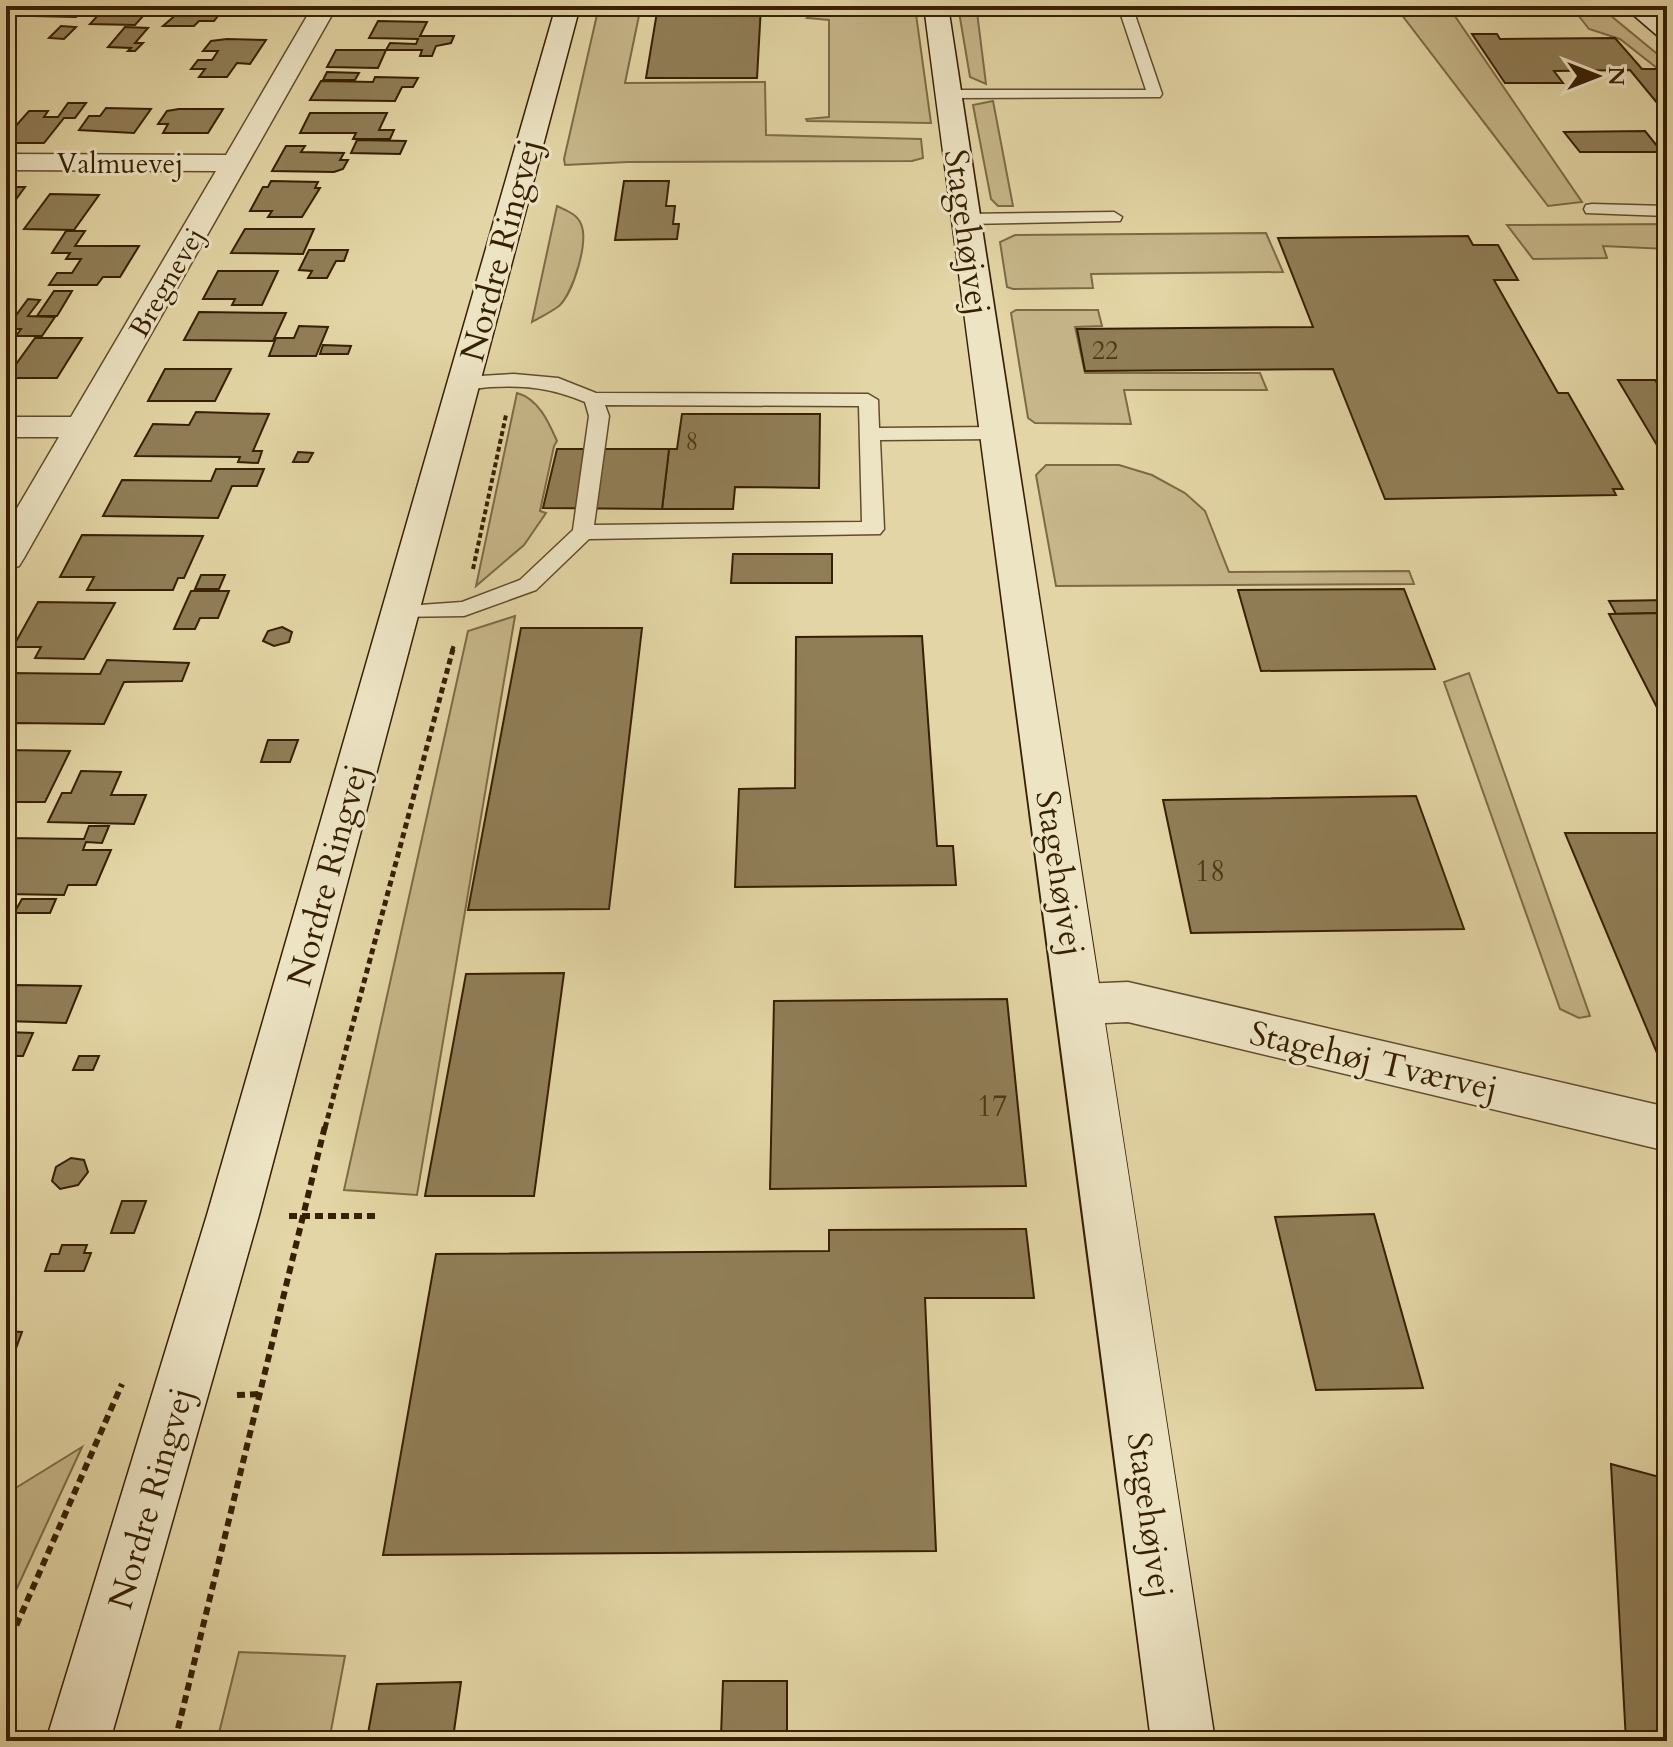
<svg xmlns="http://www.w3.org/2000/svg" width="1673" height="1747" viewBox="0 0 1673 1747" font-family="Cardo,serif">
	<rect width="100%" height="100%" fill="#e3d5a5"/>
	<filter id="stains"><feTurbulence type="fractalNoise" baseFrequency=".0025" numOctaves="4"/><feColorMatrix values="0 0 0 0 .2 0 0 0 0 .09 0 0 0 0 .02 0 0 0 .5 -.17"/></filter>
	<radialGradient id="worn" r=".72"><stop offset=".6" stop-color="#630" stop-opacity="0"/><stop offset="1" stop-color="#630" stop-opacity=".3"/></radialGradient>
	<!-- green -->
	<g fill="#c6b689" stroke="#7e6a46" stroke-width="2">
		<path d="M 599,6 L 641,6 L 625,83 L 765,82 L 766,135 L 921,139 L 923,158 L 912,161 L 628,162 L 565,165 L 564,159 Z"/>
		<path d="M 958,6 L 989,6 L 989,12 L 977,12 L 986,84 L 970,77 Z"/>
		<path d="M 1395,6 L 1448,6 L 1582,202 L 1548,206 Z"/>
		<path d="M 1571,6 L 1599,6 L 1667,62 L 1667,76 L 1620,39 L 1589,29 Z"/>
		<path d="M 813,13 L 916,14 L 931,123 L 807,121 L 806,119 L 829,117 L 829,20 L 807,18 Z"/>
		<path d="M 993,101 L 1013,206 L 998,206 L 991,199 L 973,105 Z"/>
		<path d="M 557,206 C 567,211 577,214 581,224 C 589,242 573,293 559,306 C 551,312 541,317 532,322 Z"/>
		<path d="M 1667,224 L 1667,249 L 1603,246 L 1607,258 L 1533,259 L 1507,225 Z"/>
		<path d="M 1266,233 L 1283,272 L 1091,274 L 1093,288 L 1013,289 L 1007,287 L 1000,242 L 1015,235 Z"/>
		<path d="M 1016,310 L 1098,310 L 1102,326 L 1075,327 L 1085,373 L 1260,373 L 1267,390 L 1124,390 L 1131,424 L 1035,423 L 1028,418 L 1011,313 Z"/>
		<path d="M 517,393 C 539,399 549,423 557,441 L 554,446 L 540,511 L 546,513 L 524,545 L 476,586 Z"/>
		<path d="M 1046,465 L 1119,465 L 1152,475 L 1185,493 L 1205,511 L 1229,572 L 1409,571 L 1414,584 L 1056,586 L 1036,475 Z"/>
		<path d="M 515,616 L 417,1195 L 344,1190 L 468,631 Z"/>
		<path d="M 1469,673 L 1590,1016 L 1579,1018 L 1560,1009 L 1444,682 Z"/>
		<path d="M 82,1447 L 6,1612 L 6,1494 Z"/>
		<path d="M 239,1652 L 345,1656 L 329,1741 L 217,1741 Z"/>
	</g>
	<!-- building -->
	<g fill="#907e57" stroke="#371f02" stroke-width="2">
		<path d="M 45,6 L 86,6 L 76,17 L 35,16 Z"/>
		<path d="M 96,6 L 152,6 L 135,25 L 90,24 L 100,13 L 90,12 Z"/>
		<path d="M 186,6 L 226,6 L 214,21 L 199,21 L 194,26 L 163,26 Z"/>
		<path d="M 396,6 L 443,6 L 441,11 L 425,12 L 395,12 Z"/>
		<path d="M 658,6 L 761,6 L 757,78 L 646,78 Z"/>
		<path d="M 378,21 L 427,22 L 420,36 L 454,36 L 451,43 L 436,46 L 432,56 L 420,56 L 422,50 L 386,50 L 390,43 L 416,44 L 418,39 L 369,38 Z"/>
		<path d="M 61,26 L 76,27 L 64,39 L 49,38 Z"/>
		<path d="M 125,27 L 148,28 L 135,43 L 143,43 L 135,51 L 128,51 L 131,48 L 108,47 Z"/>
		<path d="M 1472,34 L 1497,34 L 1500,39 L 1615,38 L 1642,69 L 1657,69 L 1667,81 L 1667,115 L 1630,70 L 1554,71 L 1563,83 L 1505,83 Z"/>
		<path d="M 227,39 L 266,40 L 250,64 L 237,63 L 227,77 L 199,77 L 205,69 L 191,69 L 198,60 L 212,60 L 218,51 L 203,51 L 211,41 Z"/>
		<path d="M 336,50 L 386,50 L 378,68 L 327,67 Z"/>
		<path d="M 327,72 L 359,73 L 355,80 L 323,80 Z"/>
		<path d="M 375,77 L 418,78 L 413,87 L 402,87 L 395,101 L 310,100 L 321,81 L 373,82 Z"/>
		<path d="M 68,103 L 86,103 L 75,118 L 64,118 L 44,143 L 6,143 L 6,137 L 29,111 L 48,111 L 44,117 L 58,117 Z"/>
		<path d="M 106,108 L 151,109 L 134,133 L 79,130 L 89,116 L 100,116 Z"/>
		<path d="M 179,109 L 223,109 L 208,133 L 163,133 L 168,124 L 158,124 L 167,111 Z"/>
		<path d="M 310,113 L 387,113 L 379,130 L 394,130 L 390,139 L 353,139 L 356,133 L 300,133 Z"/>
		<path d="M 1645,131 L 1662,152 L 1580,152 L 1564,132 Z"/>
		<path d="M 357,140 L 406,141 L 400,154 L 351,153 Z"/>
		<path d="M 286,146 L 305,146 L 301,152 L 344,153 L 340,160 L 348,160 L 343,169 L 334,172 L 272,171 Z"/>
		<path d="M 271,181 L 318,182 L 315,188 L 320,188 L 302,217 L 268,217 L 272,211 L 250,211 L 263,187 L 268,187 Z"/>
		<path d="M 624,181 L 669,181 L 666,206 L 675,206 L 673,224 L 679,224 L 677,239 L 615,240 Z"/>
		<path d="M 6,187 L 25,187 L 6,213 Z"/>
		<path d="M 50,194 L 99,195 L 74,230 L 24,229 Z"/>
		<path d="M 245,229 L 314,229 L 303,254 L 231,253 Z"/>
		<path d="M 66,231 L 85,231 L 75,246 L 139,246 L 120,277 L 103,277 L 97,285 L 49,285 L 57,273 L 72,273 L 81,259 L 66,259 L 70,253 L 52,253 Z"/>
		<path d="M 1468,236 L 1473,245 L 1498,245 L 1518,280 L 1494,280 L 1558,393 L 1568,393 L 1623,489 L 1613,489 L 1616,495 L 1385,499 L 1333,369 L 1085,371 L 1077,329 L 1313,327 L 1278,238 Z"/>
		<path d="M 309,250 L 348,250 L 344,261 L 336,261 L 327,278 L 308,278 L 312,271 L 299,270 Z"/>
		<path d="M 218,271 L 278,271 L 262,305 L 232,305 L 235,299 L 203,299 Z"/>
		<path d="M 54,291 L 72,291 L 57,316 L 37,316 Z"/>
		<path d="M 28,299 L 40,300 L 28,316 L 55,317 L 42,336 L 16,336 L 21,329 L 6,329 Z"/>
		<path d="M 199,312 L 286,313 L 273,341 L 184,340 Z"/>
		<path d="M 299,326 L 328,327 L 316,356 L 269,356 L 276,338 L 294,338 Z"/>
		<path d="M 35,338 L 82,338 L 57,378 L 6,378 Z"/>
		<path d="M 323,345 L 351,346 L 348,354 L 320,354 Z"/>
		<path d="M 165,369 L 231,369 L 215,401 L 148,401 Z"/>
		<path d="M 1618,380 L 1655,380 L 1667,399 L 1667,462 Z"/>
		<path d="M 196,412 L 269,414 L 253,451 L 262,451 L 258,463 L 238,462 L 240,457 L 135,456 L 153,424 L 189,425 Z"/>
		<path d="M 682,414 L 820,414 L 819,488 L 735,487 L 733,509 L 662,509 L 669,449 L 677,449 Z"/>
		<path d="M 557,449 L 669,449 L 662,509 L 543,508 Z"/>
		<path d="M 298,452 L 313,453 L 308,462 L 293,462 Z"/>
		<path d="M 216,469 L 264,469 L 257,486 L 232,486 L 218,518 L 103,516 L 122,480 L 211,481 Z"/>
		<path d="M 82,535 L 203,536 L 184,578 L 178,578 L 173,590 L 87,590 L 94,577 L 60,577 Z"/>
		<path d="M 733,554 L 832,554 L 832,583 L 731,583 Z"/>
		<path d="M 201,575 L 225,575 L 219,589 L 195,589 Z"/>
		<path d="M 1404,589 L 1435,669 L 1261,671 L 1238,590 Z"/>
		<path d="M 191,591 L 229,591 L 218,618 L 200,618 L 195,629 L 174,629 Z"/>
		<path d="M 1667,600 L 1667,613 L 1616,614 L 1609,601 Z"/>
		<path d="M 38,602 L 115,603 L 84,659 L 35,658 L 41,647 L 13,647 Z"/>
		<path d="M 1667,613 L 1667,727 L 1609,614 Z"/>
		<path d="M 282,627 L 292,632 L 289,642 L 274,646 L 263,641 L 268,631 Z"/>
		<path d="M 521,628 L 642,628 L 609,909 L 468,910 Z"/>
		<path d="M 922,636 L 937,846 L 953,846 L 956,885 L 735,887 L 739,789 L 795,788 L 796,637 Z"/>
		<path d="M 107,660 L 189,663 L 182,681 L 124,682 L 104,724 L 16,723 L 9,735 L 6,735 L 6,679 L 9,673 L 100,674 Z"/>
		<path d="M 268,740 L 298,740 L 290,762 L 261,762 Z"/>
		<path d="M 6,750 L 70,751 L 45,802 L 6,802 Z"/>
		<path d="M 81,771 L 121,772 L 111,795 L 146,795 L 134,824 L 48,822 L 62,793 L 71,793 Z"/>
		<path d="M 1416,796 L 1464,929 L 1191,933 L 1163,800 Z"/>
		<path d="M 89,826 L 109,826 L 102,843 L 86,842 L 83,850 L 111,850 L 96,885 L 68,885 L 64,895 L 6,894 L 6,838 L 84,839 Z"/>
		<path d="M 1565,833 L 1667,833 L 1667,1053 L 1657,1053 Z"/>
		<path d="M 22,899 L 56,899 L 50,913 L 14,913 Z"/>
		<path d="M 564,973 L 534,1196 L 425,1196 L 466,974 Z"/>
		<path d="M 13,985 L 81,986 L 66,1023 L 6,1021 L 6,1001 Z"/>
		<path d="M 1007,999 L 1026,1186 L 770,1189 L 774,1001 Z"/>
		<path d="M 6,1032 L 33,1033 L 23,1056 L 6,1056 Z"/>
		<path d="M 79,1056 L 99,1056 L 93,1070 L 73,1070 Z"/>
		<path d="M 71,1158 L 84,1160 L 88,1172 L 78,1185 L 60,1189 L 52,1181 L 56,1167 Z"/>
		<path d="M 122,1201 L 146,1201 L 134,1233 L 111,1233 Z"/>
		<path d="M 1374,1214 L 1423,1388 L 1316,1390 L 1275,1217 Z"/>
		<path d="M 1026,1229 L 1034,1298 L 925,1298 L 936,1551 L 383,1555 L 436,1254 L 829,1251 L 829,1230 Z"/>
		<path d="M 62,1245 L 87,1245 L 84,1253 L 91,1253 L 84,1271 L 45,1271 L 51,1254 L 59,1254 Z"/>
		<path d="M 6,1331 L 22,1332 L 7,1373 L 6,1373 Z"/>
		<path d="M 1611,1464 L 1667,1479 L 1667,1741 L 1626,1741 Z"/>
		<path d="M 723,1681 L 787,1681 L 787,1736 L 721,1736 Z"/>
		<path d="M 461,1682 L 453,1738 L 618,1736 L 617,1741 L 352,1741 L 367,1739 L 377,1684 Z"/>
	</g>
	<g fill="none" stroke-linecap="round" stroke-linejoin="round">
		<defs>
			<g id="lane">
				<path d="M 1118,6 L 1132,6 L 1162,94 L 1160,97 L 949,98 L 942,94 L 949,90 L 1146,90 Z"/>
				<path d="M 1592,204 L 1667,206 L 1667,216 L 1586,213 L 1584,209 L 1586,205 Z"/>
				<path d="M 1114,212 L 1122,217 L 1120,221 L 966,224 L 958,219 L 966,214 Z"/>
				<path d="M 514,374 L 558,378 L 596,393 L 868,394 L 878,400 L 879,428 L 996,427 L 1006,433 L 996,439 L 880,440 L 884,529 L 880,534 L 589,539 L 536,590 L 464,616 L 392,617 L 389,612 L 392,607 L 462,602 L 520,580 L 573,530 L 589,416 L 585,402 C 551,388 527,385 490,387 C 478,388 462,392 454,383 L 463,377 ZM 605,405 L 859,406 L 862,522 L 594,525 L 609,416 Z"/>
			</g>
			<g id="street">
				<path d="M 313,6 L 337,6 L 24,558 L 19,566 L 6,570 L 6,527 L 59,437 L 6,437 L 6,417 L 71,417 L 216,171 L 6,170 L 6,154 L 226,155 Z"/>
				<path d="M 1128,982 L 1667,1107 L 1667,1151 L 1128,1022 L 1081,1024 L 1064,1018 L 1057,1004 L 1064,990 L 1081,984 Z"/>
			</g>
			<g id="secondary">
				<path d="M 556,6 L 580,6 L 259,1215 L 110,1741 L 46,1741 L 207,1215 Z"/>
				<path d="M 924,6 L 948,6 C 1036,584 1128,1162 1215,1741 L 1151,1741 C 1077,1162 999,584 924,6 Z"/>
				<path d="M 1623,6 L 1649,6 L 1667,20 L 1667,39 L 1659,37 Z"/>
			</g>
		</defs>
		<!-- lane casing -->
		<use href="#lane" stroke="#624c2b" stroke-width="3"/>
		<!-- street casing -->
		<use href="#street" stroke="#624c2b" stroke-width="3"/>
		<!-- secondary casing -->
		<use href="#secondary" stroke="#371f02" stroke-width="3"/>
		<!-- path-far2 -->
		<g stroke="#371f02" stroke-width="4" stroke-dasharray="5 3" stroke-linecap="butt">
			<path d="M 473,569 L 506,415"/>
			<path d="M 452,651 L 454,645"/>
		</g>
		<!-- path-far1 -->
		<path stroke="#371f02" stroke-width="5" stroke-dasharray="6 4" stroke-linecap="butt" d="M 325,1128 L 453,649"/>
		<!-- path -->
		<g stroke="#371f02" stroke-width="6" stroke-dasharray="8 5" stroke-linecap="butt">
			<path d="M 289,1216 L 376,1216"/>
			<path d="M 237,1395 L 260,1394"/>
			<path d="M 6,1649 L 122,1384"/>
			<path d="M 175,1741 L 325,1126"/>
		</g>
		<!-- lane -->
		<use href="#lane" fill="#ede4c4" fill-rule="evenodd"/>
		<!-- street -->
		<use href="#street" fill="#ede4c4" fill-rule="evenodd"/>
		<!-- secondary -->
		<use href="#secondary" fill="#ede4c4" fill-rule="evenodd"/>
	</g>
	<g text-anchor="middle" stroke-width="6" stroke-linejoin="round" paint-order="stroke">
		<!-- far-number labels -->
		<g font-size="26" fill="#4d3717">
			<text x="1105" y="359">22</text>
			<text x="692" y="450">8</text>
		</g>
		<!-- far-street labels -->
		<g font-size="28" fill="#371f02" stroke="#ede4c4">
			<text x="120" y="173">Valmuevej</text>
			<text transform="translate(166 282) rotate(-60)" y="10">Bregnevej</text>
		</g>
		<!-- number labels -->
		<g font-size="30" fill="#4d3717">
			<text x="1210" y="881">18</text>
			<text x="992" y="1116">17</text>
		</g>
		<!-- street labels -->
		<g font-size="34" fill="#371f02" stroke="#ede4c4">
			<text transform="translate(968 232) rotate(82)" y="12">Stagehøjvej</text>
			<text transform="translate(500 250) rotate(-75)" y="12">Nordre Ringvej</text>
			<text transform="translate(1061 873) rotate(81)" y="12">Stagehøjvej</text>
			<text transform="translate(327 875) rotate(-75)" y="12">Nordre Ringvej</text>
			<text transform="translate(1374 1060) rotate(13)" y="12">Stagehøj Tværvej</text>
			<text transform="translate(150 1498) rotate(-74)" y="12">Nordre Ringvej</text>
			<text transform="translate(1151 1515) rotate(82)" y="12">Stagehøjvej</text>
		</g>
	</g>
	<!-- margin -->
	<rect width="1673" height="1747" fill="none" stroke="#e3d5a5" stroke-width="32"/>
	<rect x="8" y="8" width="1657" height="1731" fill="none" stroke="#371f02" stroke-width="4"/>
	<rect x="16" y="16" width="1641" height="1715" fill="none" stroke="#371f02" stroke-width="2"/>
	<!-- north arrow -->
	<g transform="translate(1597 76) rotate(90)" stroke="#ede4c4" stroke-width="6" paint-order="stroke">
	<path d="M0-6L14 30L0 20L-14 30Z" fill="#371f02"/>
	<text y="-12" font-size="22" font-weight="bold" text-anchor="middle" fill="#371f02">N</text>
	</g>
	<rect width="100%" height="100%" filter="url(#stains)"/>
	<rect width="100%" height="100%" fill="url(#worn)"/>
</svg>
